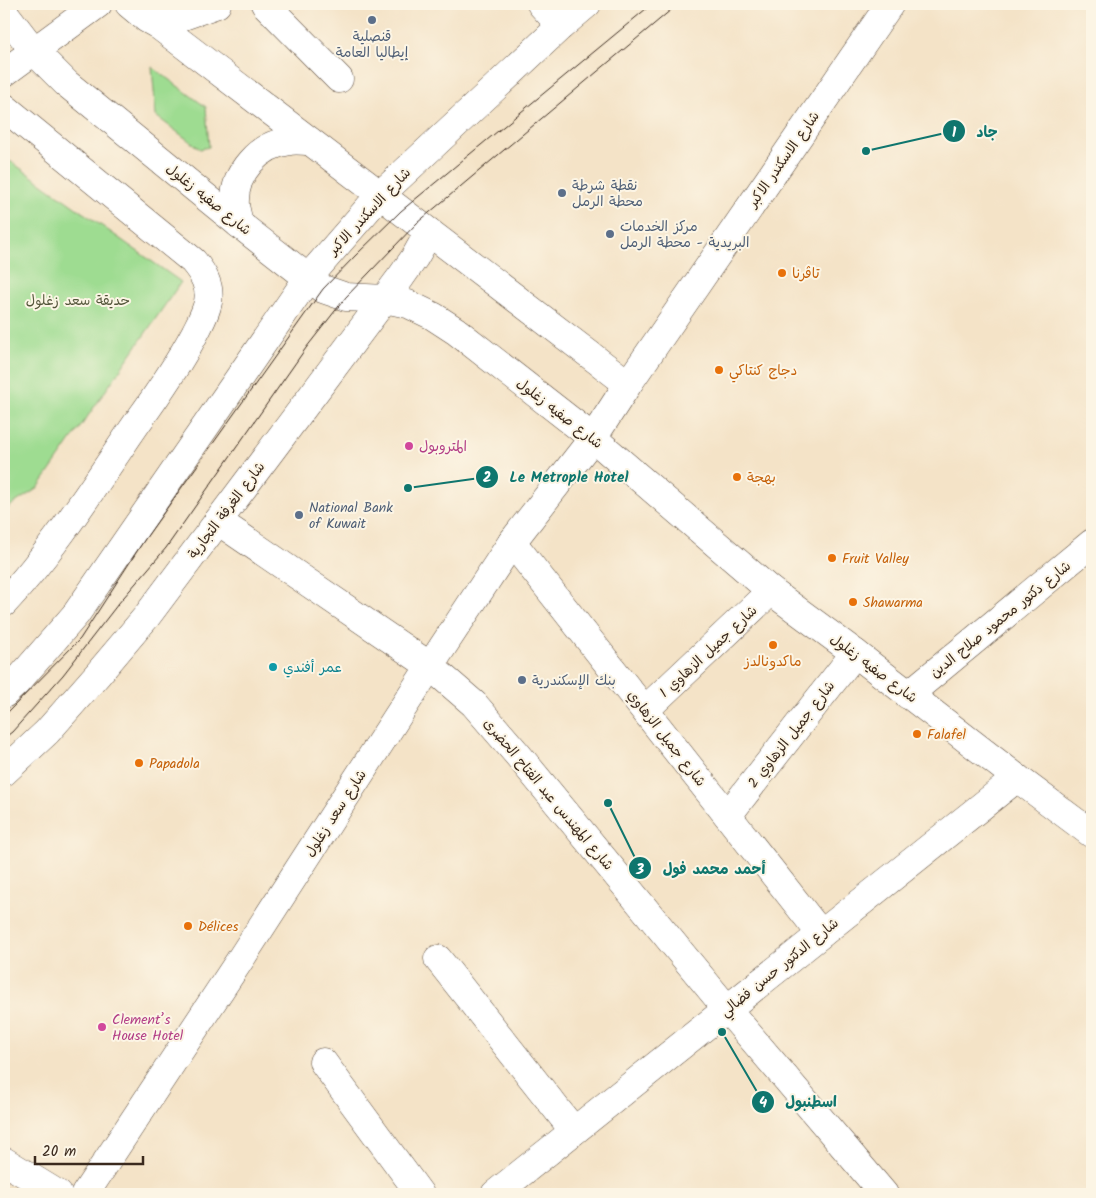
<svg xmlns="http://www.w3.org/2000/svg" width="1096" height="1198" viewBox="0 0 1096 1198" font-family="Kalam,'Playpen Sans Arabic',sans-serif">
	<rect width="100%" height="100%" fill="#fcf5e5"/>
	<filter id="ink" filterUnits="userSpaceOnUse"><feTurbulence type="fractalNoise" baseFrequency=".02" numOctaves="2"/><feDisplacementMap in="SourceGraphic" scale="10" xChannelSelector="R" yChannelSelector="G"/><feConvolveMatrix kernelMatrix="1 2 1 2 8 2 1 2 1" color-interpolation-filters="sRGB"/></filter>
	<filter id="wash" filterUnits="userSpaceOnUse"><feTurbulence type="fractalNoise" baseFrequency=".0096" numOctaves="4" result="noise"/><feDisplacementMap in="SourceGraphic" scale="20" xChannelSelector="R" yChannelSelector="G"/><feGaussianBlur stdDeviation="1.12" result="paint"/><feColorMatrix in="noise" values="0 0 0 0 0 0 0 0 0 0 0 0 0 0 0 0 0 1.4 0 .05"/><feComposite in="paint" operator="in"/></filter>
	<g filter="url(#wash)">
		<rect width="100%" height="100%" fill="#f4e3c7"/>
		<!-- green -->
		<g fill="#9edc91" stroke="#6c8358">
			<path d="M 152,67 L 206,107 L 209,147 L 200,149 L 156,116 Z"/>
			<path d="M 4,158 L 13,163 L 181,282 L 38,488 L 4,510 Z"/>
		</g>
	</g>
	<g filter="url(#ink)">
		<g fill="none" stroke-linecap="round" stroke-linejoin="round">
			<defs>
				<g id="minor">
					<path d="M 265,4 L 339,79"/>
					<path d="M 541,4 L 561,26"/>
					<path d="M 158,25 L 217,4"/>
					<path d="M 4,107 L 193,261 C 203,273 211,286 208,302 C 206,313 200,323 195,333 C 178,365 158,394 137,423 C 95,484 55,548 4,603"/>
					<path d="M 218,521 L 430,666 L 474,704 L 518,755 L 727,1009 L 884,1194"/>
					<path d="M 512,542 L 821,934"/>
					<path d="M 908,695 L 1092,543"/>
					<path d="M 645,710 L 771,591"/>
					<path d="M 728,815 L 855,653"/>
					<path d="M 438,959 L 574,1131"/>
					<path d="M 323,1062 L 420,1194"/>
					<path d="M 4,1161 L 58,1194"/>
					<path d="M 85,1194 L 238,963 L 430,666 L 512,542 L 593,438"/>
					<path d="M 495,1194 L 1017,778"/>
				</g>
				<g id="major">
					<path d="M 129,4 L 147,19 L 158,25 L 628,384"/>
					<path d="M 34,51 L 66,83 L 239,224 L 308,278 L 323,289 L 346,297 L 385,299 L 408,304 L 433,316 L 456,331 L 593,438 L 771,591 L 855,653 L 1017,778 L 1092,834"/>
					<path d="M 239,224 C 238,218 236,211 235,205 C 233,173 259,144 290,141 C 296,140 303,141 309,141"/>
					<path d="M 593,438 L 628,384 L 890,4"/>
					<path d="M 4,694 L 16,683 L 76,614 L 308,278 L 380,195 L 561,26 L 587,4"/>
					<path d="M 4,772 L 47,732 L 98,674 L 147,616 L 401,277 L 415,257 L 429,232"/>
				</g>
				<g id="highway">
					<path d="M 4,12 L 34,51"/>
					<path d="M 4,73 L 98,4"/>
				</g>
			</defs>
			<!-- minor casing -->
			<use href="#minor" stroke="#574637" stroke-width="29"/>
			<!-- major casing -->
			<use href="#major" stroke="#574637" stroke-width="29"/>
			<!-- highway casing -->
			<use href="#highway" stroke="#574637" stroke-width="29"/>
			<!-- minor -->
			<use href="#minor" stroke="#fff" stroke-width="28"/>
			<!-- major -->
			<use href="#major" stroke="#fff" stroke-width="28"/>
			<!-- highway -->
			<use href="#highway" stroke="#fff" stroke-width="28"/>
			<!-- tram -->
			<g stroke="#3b2a1e" stroke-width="1">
				<path d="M 4,716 L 80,639 L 145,539 L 323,289 L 355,256 L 401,211 L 652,4"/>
				<path d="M 4,738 L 12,732 L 63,675 L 118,604 L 166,548 L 306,348 L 346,297 L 417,223 L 678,4"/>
			</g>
		</g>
	</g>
	<!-- markers -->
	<g fill="#5c6f8a" stroke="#fcf5e5" stroke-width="2">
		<circle cx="372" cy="20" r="5"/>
		<circle cx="562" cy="193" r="5"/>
		<circle cx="610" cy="234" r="5"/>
		<circle cx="299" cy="515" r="5"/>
		<circle cx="522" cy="680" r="5"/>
	</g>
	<g fill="#e8710a" stroke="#fcf5e5" stroke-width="2">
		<circle cx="782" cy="273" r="5"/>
		<circle cx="719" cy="370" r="5"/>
		<circle cx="737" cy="477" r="5"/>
		<circle cx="832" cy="558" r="5"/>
		<circle cx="853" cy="602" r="5"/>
		<circle cx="773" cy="645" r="5"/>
		<circle cx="917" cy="734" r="5"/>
		<circle cx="139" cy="763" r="5"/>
		<circle cx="188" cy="926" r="5"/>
	</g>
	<g fill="#d1479c" stroke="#fcf5e5" stroke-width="2">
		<circle cx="409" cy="446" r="5"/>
		<circle cx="102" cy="1027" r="5"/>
	</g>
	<circle fill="#0f9aa8" stroke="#fcf5e5" stroke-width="2" cx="273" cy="667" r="5"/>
	<g text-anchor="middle" stroke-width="4" stroke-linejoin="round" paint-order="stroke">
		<!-- service labels -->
		<g font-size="14" fill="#4e5e75" stroke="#fcf5e5" text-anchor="start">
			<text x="372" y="41" text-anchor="middle">قنصلية<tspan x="372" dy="16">إيطاليا العامة</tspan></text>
			<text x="572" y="190">نقطة شرطة<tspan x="572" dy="16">محطة الرمل</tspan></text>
			<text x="620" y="231">مركز الخدمات<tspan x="620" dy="16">البريدية - محطة الرمل</tspan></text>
			<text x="309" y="512">National Bank<tspan x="309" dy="16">of Kuwait</tspan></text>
			<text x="532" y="685">بنك الإسكندرية</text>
		</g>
		<!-- street labels -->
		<g font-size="14" fill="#3b2a1e" stroke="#fcf5e5">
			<text transform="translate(783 159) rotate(-55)" y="5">شارع الاسكندر الاكبر</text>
			<text transform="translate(209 199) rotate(39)" y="5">شارع صفيه زغلول</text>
			<text transform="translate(369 211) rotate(-47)" y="5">شارع الاسكندر الاكبر</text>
			<text transform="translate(560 413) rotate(38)" y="5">شارع صفيه زغلول</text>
			<text transform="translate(226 510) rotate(-53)" y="5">شارع الغرفة التجارية</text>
			<text transform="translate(1000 619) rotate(-39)" y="5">شارع دكتور محمود صلاح الدين</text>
			<text transform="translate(708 651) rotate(-43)" y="5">شارع جميل الزهاوي 1</text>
			<text transform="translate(874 668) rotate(37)" y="5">شارع صفيه زغلول</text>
			<text transform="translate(791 734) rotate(-52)" y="5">شارع جميل الزهاوي 2</text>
			<text transform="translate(667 738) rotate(52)" y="5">شارع جميل الزهاوي</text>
			<text transform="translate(549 794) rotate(50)" y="5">شارع المهندس عبد الفتاح الحضرى</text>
			<text transform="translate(335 813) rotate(-57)" y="5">شارع سعد زغلول</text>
			<text transform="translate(779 967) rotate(-39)" y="5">شارع الدكتور حسن فضالي</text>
		</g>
		<!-- food labels -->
		<g font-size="14" fill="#c56008" stroke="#fcf5e5" text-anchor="start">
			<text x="792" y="278">تاڤرنا</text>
			<text x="729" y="375">دجاج كنتاكي</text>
			<text x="747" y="482">بهجة</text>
			<text x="842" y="563">Fruit Valley</text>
			<text x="863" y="607">Shawarma</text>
			<text x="773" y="666" text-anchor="middle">ماكدونالدز</text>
			<text x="927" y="739">Falafel</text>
			<text x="149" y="768">Papadola</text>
			<text x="198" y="931">Délices</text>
		</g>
		<!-- park labels -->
		<g font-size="14" fill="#54563b" stroke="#fcf5e5">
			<text x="78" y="305">حديقة سعد زغلول</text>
		</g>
		<!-- hotel labels -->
		<g font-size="14" fill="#b23c85" stroke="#fcf5e5" text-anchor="start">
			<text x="419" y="451">المتروبول</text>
			<text x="112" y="1024">Clement’s<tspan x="112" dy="16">House Hotel</tspan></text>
		</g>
		<!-- culture labels -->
		<g font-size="14" fill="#0d838f" stroke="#fcf5e5" text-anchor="start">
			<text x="283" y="672">عمر أفندي</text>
		</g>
	</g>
	<!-- callouts -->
	<path fill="none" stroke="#0f766e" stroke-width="2" d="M866 151L954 131M408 488L487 477M608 803L640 868M722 1032L763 1102"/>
	<g fill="#0f766e" stroke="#fcf5e5" stroke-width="2">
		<circle cx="866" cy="151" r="5"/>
		<circle cx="408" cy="488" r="5"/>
		<circle cx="608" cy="803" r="5"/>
		<circle cx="722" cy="1032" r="5"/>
		<circle cx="954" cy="131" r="12"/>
		<circle cx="487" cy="477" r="12"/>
		<circle cx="640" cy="868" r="12"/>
		<circle cx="763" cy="1102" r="12"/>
	</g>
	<g font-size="15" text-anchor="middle" font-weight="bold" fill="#fff">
		<text x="954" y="137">1</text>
		<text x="487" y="482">2</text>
		<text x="640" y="874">3</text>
		<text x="763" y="1107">4</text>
	</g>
	<g font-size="15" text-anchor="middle" font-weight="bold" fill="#0f766e" stroke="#fcf5e5" stroke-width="4" stroke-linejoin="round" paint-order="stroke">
		<text x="987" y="137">جاد</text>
		<text x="569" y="482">Le Metrople Hotel</text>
		<text x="714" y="874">أحمد محمد فول</text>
		<text x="811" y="1107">اسطنبول</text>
	</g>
	<!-- margin -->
	<rect width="1096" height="1198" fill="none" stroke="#fcf5e5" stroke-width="20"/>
	<!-- scale -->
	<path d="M35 1156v8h108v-8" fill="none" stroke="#3b2a1e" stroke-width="2.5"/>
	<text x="42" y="1156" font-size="15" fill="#3b2a1e" stroke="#fcf5e5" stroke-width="4" paint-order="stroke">20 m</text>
</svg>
